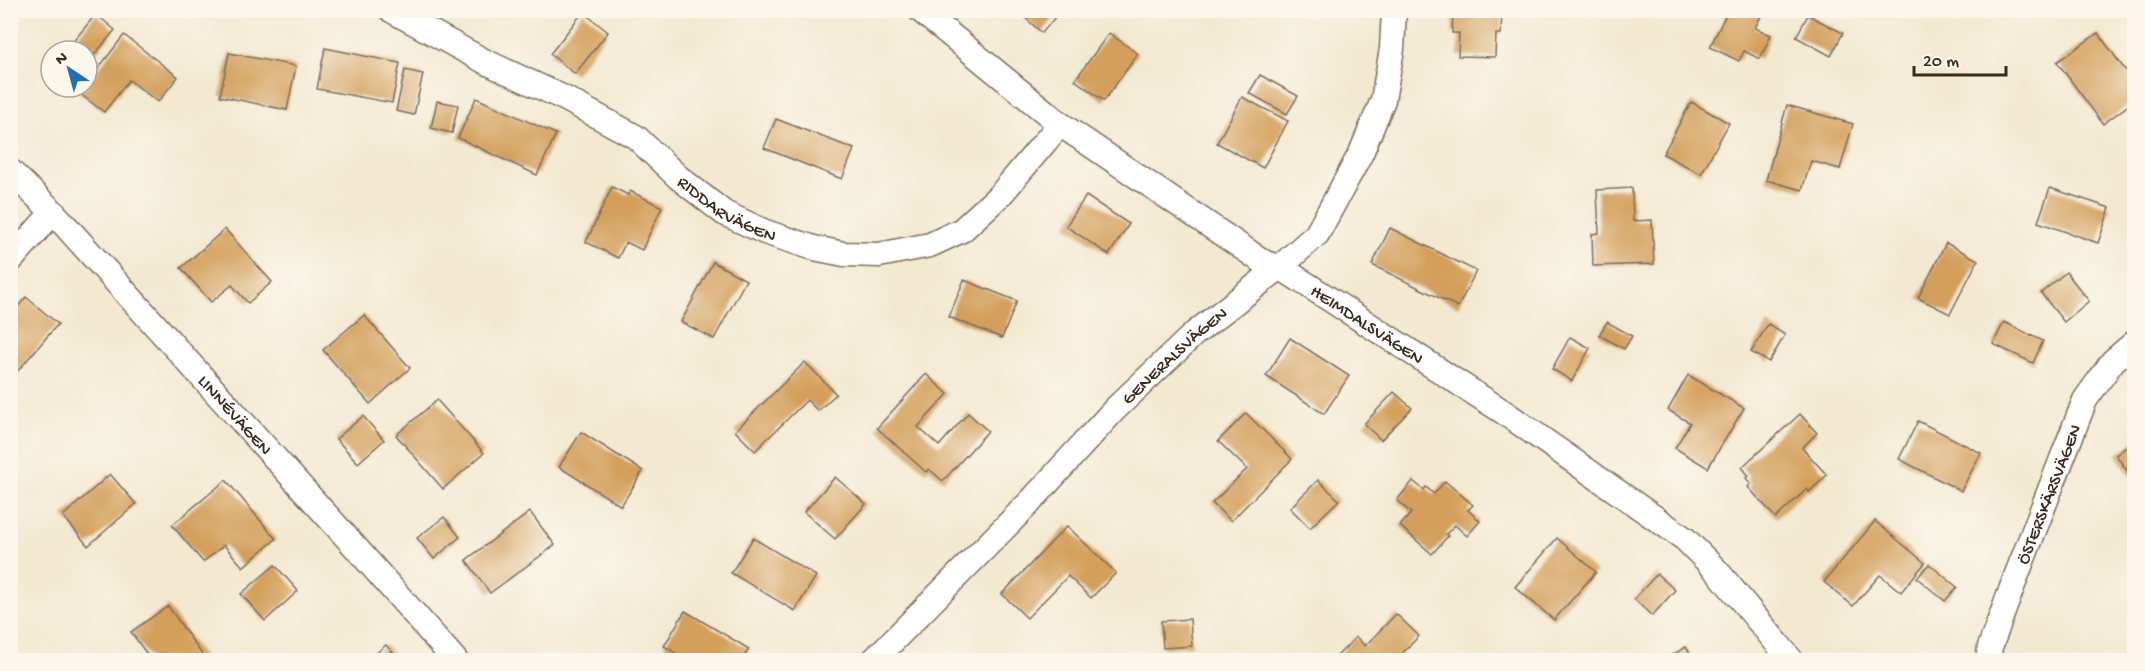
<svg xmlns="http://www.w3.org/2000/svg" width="2145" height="671" viewBox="0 0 2145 671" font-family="'Gochi Hand',sans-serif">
	<rect width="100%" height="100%" fill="#fbf7ec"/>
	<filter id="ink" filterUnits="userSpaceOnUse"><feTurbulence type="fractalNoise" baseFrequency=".0167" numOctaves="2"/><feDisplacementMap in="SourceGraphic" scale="12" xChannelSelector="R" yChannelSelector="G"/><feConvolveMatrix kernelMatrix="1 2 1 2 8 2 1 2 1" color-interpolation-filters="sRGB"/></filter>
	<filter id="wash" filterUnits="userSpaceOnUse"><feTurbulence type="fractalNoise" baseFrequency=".008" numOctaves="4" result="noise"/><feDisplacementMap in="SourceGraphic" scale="24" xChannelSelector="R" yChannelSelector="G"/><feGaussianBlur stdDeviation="1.35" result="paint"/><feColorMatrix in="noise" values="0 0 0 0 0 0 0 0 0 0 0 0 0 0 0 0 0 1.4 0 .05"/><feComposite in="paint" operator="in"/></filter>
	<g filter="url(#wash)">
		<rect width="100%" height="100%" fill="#f3e9d1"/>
		<g id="blocks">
			<!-- building -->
			<g fill="#d39f5a">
				<path d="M 1026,10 L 1061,10 L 1042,33 L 1022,15 Z"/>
				<path d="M 1453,10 L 1502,10 L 1501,34 L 1496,34 L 1495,57 L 1458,56 L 1459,33 L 1452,33 Z"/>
				<path d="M 1728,10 L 1764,10 L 1755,28 L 1771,35 L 1760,59 L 1744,51 L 1739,61 L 1710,47 Z"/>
				<path d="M 583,12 L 608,32 L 575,74 L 550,54 Z"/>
				<path d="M 96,14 L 115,30 L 91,59 L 87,55 L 87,51 L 82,51 L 72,43 Z"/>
				<path d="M 1808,15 L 1843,33 L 1831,56 L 1796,37 Z"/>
				<path d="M 1109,33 L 1138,54 L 1104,101 L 1075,80 Z"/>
				<path d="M 2098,33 L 2134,82 L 2134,101 L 2103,124 L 2057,62 Z"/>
				<path d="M 124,35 L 178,77 L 158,102 L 129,80 L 104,112 L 79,93 L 84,87 L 87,87 L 87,83 Z"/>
				<path d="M 325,48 L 400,63 L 392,103 L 317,89 Z"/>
				<path d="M 229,53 L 296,66 L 287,110 L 220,96 Z"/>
				<path d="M 405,70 L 423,74 L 414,115 L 396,111 Z"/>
				<path d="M 1260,75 L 1298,96 L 1287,114 L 1249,93 Z"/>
				<path d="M 1242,97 L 1288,121 L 1263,168 L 1217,143 Z"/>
				<path d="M 476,98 L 556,134 L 537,175 L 458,138 Z"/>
				<path d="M 437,101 L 458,105 L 452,133 L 431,128 Z"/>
				<path d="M 1691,102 L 1729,123 L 1701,174 L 1663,154 Z"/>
				<path d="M 1787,105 L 1853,124 L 1840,169 L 1811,161 L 1802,190 L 1766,180 Z"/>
				<path d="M 776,119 L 854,149 L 842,179 L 764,148 Z"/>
				<path d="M 612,187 L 628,195 L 630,191 L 662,207 L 642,250 L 626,242 L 618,258 L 586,242 Z"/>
				<path d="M 1632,188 L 1633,221 L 1652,220 L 1654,264 L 1593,266 L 1592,234 L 1599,233 L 1597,190 Z"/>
				<path d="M 2050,188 L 2110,208 L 2098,243 L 2038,222 Z"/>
				<path d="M 1086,196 L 1129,224 L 1109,255 L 1066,226 Z"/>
				<path d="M 1390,228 L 1476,271 L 1458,307 L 1372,265 Z"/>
				<path d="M 225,229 L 272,282 L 248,303 L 232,285 L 211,302 L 181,268 Z"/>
				<path d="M 1946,243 L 1978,260 L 1950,314 L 1918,298 Z"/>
				<path d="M 713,262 L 746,280 L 714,339 L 681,322 Z"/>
				<path d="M 2066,272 L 2089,301 L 2064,322 L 2041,293 Z"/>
				<path d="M 964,280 L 1017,301 L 1002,338 L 949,317 Z"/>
				<path d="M 26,297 L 58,324 L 16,373 L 10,369 L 10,316 Z"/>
				<path d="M 364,315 L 410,368 L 370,404 L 323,350 Z"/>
				<path d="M 1607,322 L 1632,336 L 1624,349 L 1599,335 Z"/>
				<path d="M 2004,322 L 2043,341 L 2033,363 L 1993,344 Z"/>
				<path d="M 1768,324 L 1785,335 L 1769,362 L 1751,352 Z"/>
				<path d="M 1570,337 L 1590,348 L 1572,381 L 1552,369 Z"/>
				<path d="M 1290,338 L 1349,376 L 1324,414 L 1266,376 Z"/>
				<path d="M 805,362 L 836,394 L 818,411 L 807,400 L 755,451 L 735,431 Z"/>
				<path d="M 926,374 L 948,394 L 918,427 L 939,446 L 968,413 L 988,431 L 943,481 L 929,469 L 926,472 L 877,428 Z"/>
				<path d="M 1688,375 L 1744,408 L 1708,468 L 1675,448 L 1690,423 L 1668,410 Z"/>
				<path d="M 1394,392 L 1412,408 L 1381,440 L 1364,424 Z"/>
				<path d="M 437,400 L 484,453 L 443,489 L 396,435 Z"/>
				<path d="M 1246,413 L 1292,459 L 1231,521 L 1212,503 L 1247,469 L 1218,441 Z"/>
				<path d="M 1800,414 L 1817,433 L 1802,448 L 1827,475 L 1809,492 L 1807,489 L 1776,518 L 1748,487 L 1751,484 L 1746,478 L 1749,476 L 1742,467 Z"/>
				<path d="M 363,416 L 384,440 L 358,463 L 336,439 Z"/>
				<path d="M 1918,421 L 1981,453 L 1961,491 L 1899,459 Z"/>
				<path d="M 581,432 L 643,471 L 621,506 L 559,467 Z"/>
				<path d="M 2134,441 L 2134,476 L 2132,478 L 2116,455 Z"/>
				<path d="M 110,474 L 136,504 L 88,546 L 63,516 Z"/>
				<path d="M 835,477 L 866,504 L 835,539 L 804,512 Z"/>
				<path d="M 226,480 L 276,539 L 243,567 L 224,545 L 203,562 L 172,525 Z"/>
				<path d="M 1318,480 L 1339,500 L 1310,528 L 1290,508 Z"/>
				<path d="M 1413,481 L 1424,490 L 1426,487 L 1434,494 L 1445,481 L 1473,505 L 1468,510 L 1480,521 L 1467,536 L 1455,525 L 1446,534 L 1448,536 L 1432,554 L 1400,526 L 1411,513 L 1397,500 Z"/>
				<path d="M 530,512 L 555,545 L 490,593 L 466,560 Z"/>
				<path d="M 444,517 L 460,537 L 434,559 L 417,538 Z"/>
				<path d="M 1875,521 L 1925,563 L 1901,592 L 1880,575 L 1853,606 L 1824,582 Z"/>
				<path d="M 1067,526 L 1116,573 L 1091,598 L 1068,576 L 1027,618 L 1002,594 Z"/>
				<path d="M 753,538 L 816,576 L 795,611 L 731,573 Z"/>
				<path d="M 1557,538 L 1596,572 L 1554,620 L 1515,587 Z"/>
				<path d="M 1929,564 L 1957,587 L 1945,601 L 1917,578 Z"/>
				<path d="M 275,565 L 298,591 L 265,621 L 241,594 Z"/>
				<path d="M 1657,574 L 1675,590 L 1652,616 L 1634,599 Z"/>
				<path d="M 168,606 L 206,660 L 151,660 L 131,632 Z"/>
				<path d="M 685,611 L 749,649 L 742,660 L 687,660 L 664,646 Z"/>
				<path d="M 1396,614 L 1419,636 L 1396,660 L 1333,660 L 1356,637 L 1365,646 Z"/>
				<path d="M 1190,619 L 1192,646 L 1163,648 L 1161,621 Z"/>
				<path d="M 386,645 L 400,660 L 368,660 Z"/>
				<path d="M 1686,647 L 1694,660 L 1664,660 Z"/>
			</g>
		</g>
	</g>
	<g filter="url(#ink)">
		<use href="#blocks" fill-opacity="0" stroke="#7b6d5d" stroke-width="1.5"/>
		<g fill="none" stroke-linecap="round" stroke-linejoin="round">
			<defs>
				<g id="minor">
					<path id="s1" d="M 391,10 L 486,62 L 564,98 L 636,137 L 678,177 L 724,213 L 765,232 L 814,248 L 844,254 L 879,255 L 930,245 L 962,230 L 1001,194 L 1060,124"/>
					<path id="s2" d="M 920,10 L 1060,124 L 1265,263 L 1280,267 L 1505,413 L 1685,539 L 1718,572 L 1791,660"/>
					<path id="s3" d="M 10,171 L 53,212 L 358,550 L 455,660"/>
					<path d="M 10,261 L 53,212"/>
					<path id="s4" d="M 874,660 L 1031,501 L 1115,409 L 1194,334 L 1280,267 L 1317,234 L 1361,153 L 1383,100 L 1392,49 L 1394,10"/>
					<path id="s5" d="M 1988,660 L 1990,647 L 2017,574 L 2085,400 L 2113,361 L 2134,343"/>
				</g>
			</defs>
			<!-- minor casing -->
			<use href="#minor" stroke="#7b6d5d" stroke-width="27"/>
			<!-- minor -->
			<use href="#minor" stroke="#fff" stroke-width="24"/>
		</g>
	</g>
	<g text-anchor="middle" stroke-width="5" stroke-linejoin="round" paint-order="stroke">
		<!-- street labels -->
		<g font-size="18" fill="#3b2a1e" stroke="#fbf7ec">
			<text dy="6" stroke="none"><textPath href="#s1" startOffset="393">RIDDARVÄGEN</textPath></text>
			<text dy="6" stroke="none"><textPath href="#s2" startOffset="548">HEIMDALSVÄGEN</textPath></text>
			<text dy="6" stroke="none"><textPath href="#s4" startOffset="428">GENERALSVÄGEN</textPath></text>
			<text dy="6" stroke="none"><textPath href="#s3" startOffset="332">LINNÉVÄGEN</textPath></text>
			<text dy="6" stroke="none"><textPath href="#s5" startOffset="177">ÖSTERSKÄRSVÄGEN</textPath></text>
		</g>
	</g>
	<!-- margin -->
	<rect width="2145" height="671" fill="none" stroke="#fbf7ec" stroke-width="36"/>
	<!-- north arrow -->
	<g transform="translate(69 69) rotate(324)"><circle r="28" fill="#fbf7ec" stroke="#aea59a" stroke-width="1.5"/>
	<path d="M0-4.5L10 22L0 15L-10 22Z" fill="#1f6fb2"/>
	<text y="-9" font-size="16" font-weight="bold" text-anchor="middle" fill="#3b2a1e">N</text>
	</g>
	<!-- scale -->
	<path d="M1914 66v9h92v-9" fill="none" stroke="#3b2a1e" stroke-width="3"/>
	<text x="1923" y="66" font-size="18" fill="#3b2a1e" stroke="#fbf7ec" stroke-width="4.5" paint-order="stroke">20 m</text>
</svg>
